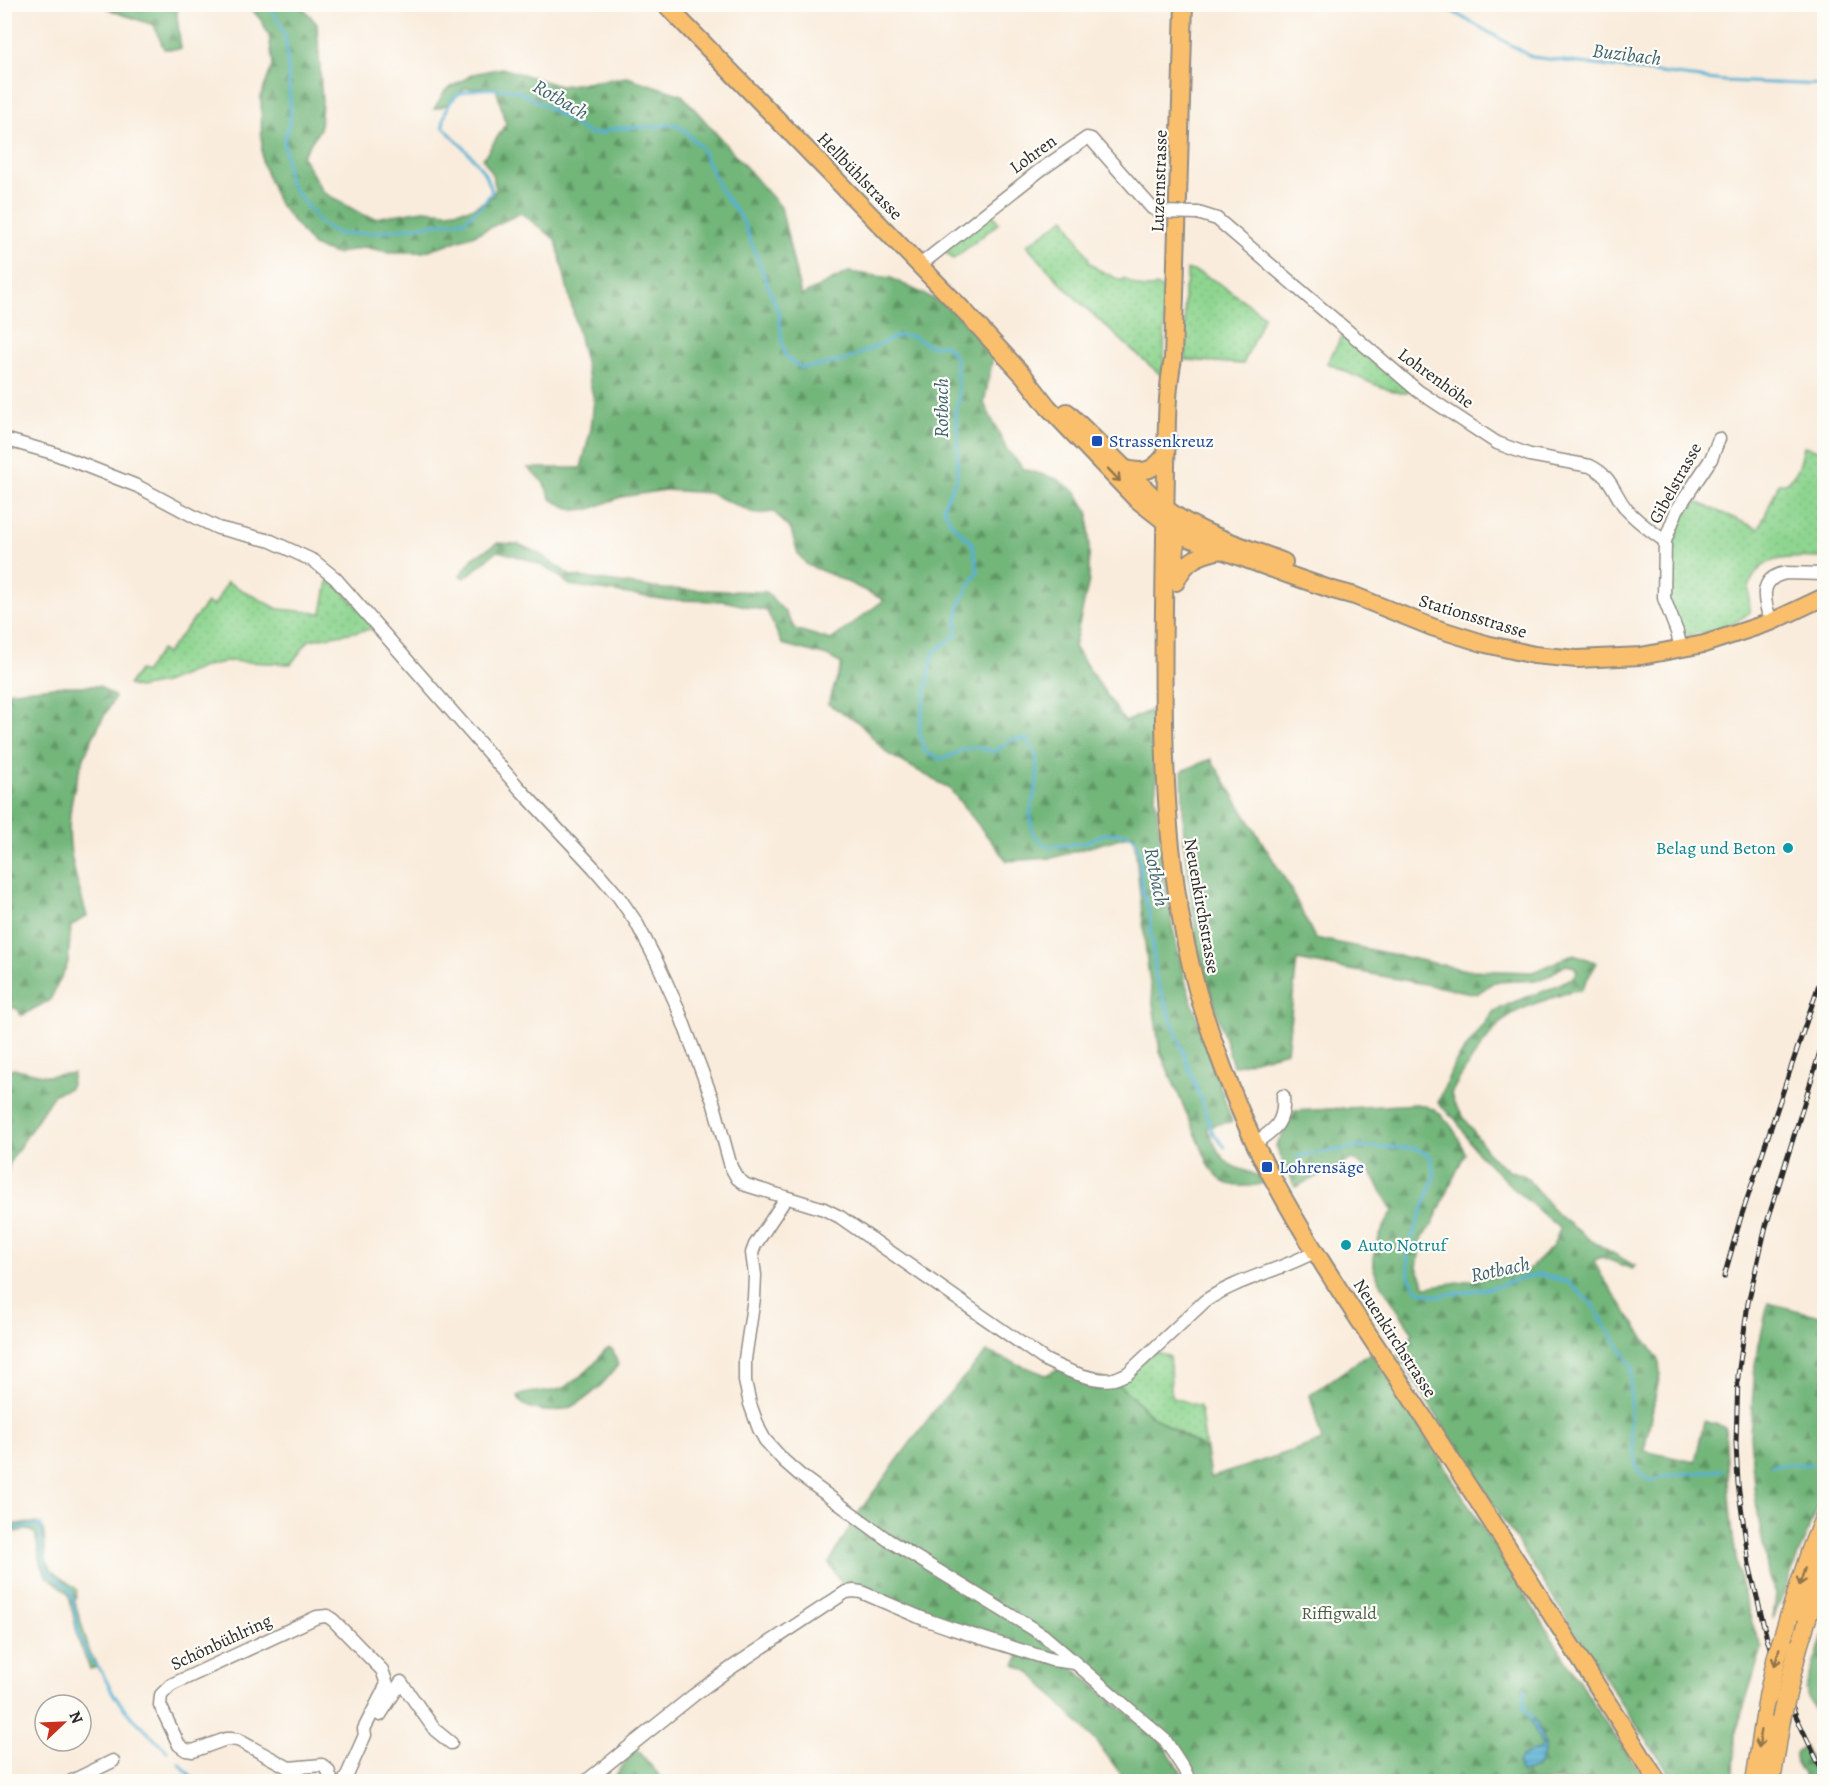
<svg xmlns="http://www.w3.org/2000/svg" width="1829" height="1786" viewBox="0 0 1829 1786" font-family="Alegreya,serif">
	<defs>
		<pattern id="grass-dots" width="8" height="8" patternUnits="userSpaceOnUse" patternTransform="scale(1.5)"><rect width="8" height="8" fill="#8ed590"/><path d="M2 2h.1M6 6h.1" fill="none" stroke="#7bb77c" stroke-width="1.8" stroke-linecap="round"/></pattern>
		<pattern id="forest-firs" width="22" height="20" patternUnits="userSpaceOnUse" patternTransform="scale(1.5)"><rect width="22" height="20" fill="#72b67a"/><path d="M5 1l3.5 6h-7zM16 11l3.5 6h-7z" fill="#5e9464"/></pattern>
		<pattern id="water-rules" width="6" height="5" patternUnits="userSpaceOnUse" patternTransform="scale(1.5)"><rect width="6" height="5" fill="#57b1d4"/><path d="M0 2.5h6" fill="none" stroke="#4890ac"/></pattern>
	</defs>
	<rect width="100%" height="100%" fill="#fdfcf7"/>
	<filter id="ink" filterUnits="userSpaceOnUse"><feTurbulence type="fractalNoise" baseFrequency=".0167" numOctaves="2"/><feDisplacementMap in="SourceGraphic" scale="12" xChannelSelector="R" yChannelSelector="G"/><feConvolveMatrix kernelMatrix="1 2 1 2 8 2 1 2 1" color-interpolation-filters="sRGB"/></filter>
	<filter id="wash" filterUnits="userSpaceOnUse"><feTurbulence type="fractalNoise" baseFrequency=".008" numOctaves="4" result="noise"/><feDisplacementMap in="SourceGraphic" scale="24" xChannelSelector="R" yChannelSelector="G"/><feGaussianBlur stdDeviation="1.35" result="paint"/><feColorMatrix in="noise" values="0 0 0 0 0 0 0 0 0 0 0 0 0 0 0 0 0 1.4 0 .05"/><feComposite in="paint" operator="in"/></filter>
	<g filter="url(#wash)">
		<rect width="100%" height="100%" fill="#f9ecdc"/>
		<!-- grass -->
		<g fill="url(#grass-dots)" stroke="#5c805e" stroke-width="1.5">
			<path d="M 991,213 L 999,223 L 953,259 L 944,250 Z"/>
			<path d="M 1065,218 L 1089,258 L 1088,261 L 1097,269 L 1122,281 L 1124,278 C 1135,286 1143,291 1157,286 L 1165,290 L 1164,378 C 1116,335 1067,295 1027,245 Z"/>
			<path d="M 1187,270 C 1206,270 1248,304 1264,316 L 1243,364 L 1186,360 L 1184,291 L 1187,282 Z"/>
			<path d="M 1344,333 L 1409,388 L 1407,393 C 1390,394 1345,371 1327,363 Z"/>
			<path d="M 1804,446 L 1824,452 L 1824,558 C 1795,558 1759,551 1749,588 C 1748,595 1750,605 1750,612 C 1733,628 1707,632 1685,636 L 1681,633 L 1667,601 L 1667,553 L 1674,527 L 1690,499 L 1759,529 L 1779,483 L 1786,483 C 1799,473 1801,462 1804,446 Z"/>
			<path d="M 329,576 L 378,628 L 309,640 L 291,664 L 227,661 L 206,666 L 164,683 L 138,688 L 128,685 L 139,670 L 144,673 L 161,650 L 166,654 L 207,603 L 214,606 L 227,582 L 278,609 L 322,613 Z"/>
			<path d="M 1155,1351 L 1170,1357 L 1171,1397 L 1200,1406 L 1206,1450 L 1149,1414 L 1137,1401 L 1115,1382 Z"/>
		</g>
		<!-- forest -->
		<g fill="url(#forest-firs)" stroke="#4e7052" stroke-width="1.5">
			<path d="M 102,5 L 178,5 L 177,16 L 181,49 L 164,49 L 154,25 L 115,12 Z"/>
			<path d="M 248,5 L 301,5 L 317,24 L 322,102 L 320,129 L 302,156 L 323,192 L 363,215 L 375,218 L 423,210 L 448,212 L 473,208 L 493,196 L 496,188 L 491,171 L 483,159 L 506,124 L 496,88 L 465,88 L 449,104 L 434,109 L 445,91 L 473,74 L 502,68 L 560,86 L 627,77 L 682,95 L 781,207 L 801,296 L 848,272 L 891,278 L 954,309 L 993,357 L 984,403 L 1007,450 L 1024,469 L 1057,479 L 1076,492 L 1089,514 L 1089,580 L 1074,647 L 1125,722 L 1155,708 L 1158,772 L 1155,796 L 1172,925 L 1186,984 L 1232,1122 L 1218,1124 L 1207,1128 C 1214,1142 1220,1161 1235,1167 C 1250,1173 1253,1172 1265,1183 C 1252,1187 1231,1189 1220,1179 C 1216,1176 1213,1170 1210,1167 L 1160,1052 L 1147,962 L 1134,834 L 1052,858 L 1007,861 L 949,788 L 888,754 L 858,722 L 828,704 L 842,664 L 827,656 L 782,644 L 767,611 L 724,601 L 667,600 L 569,585 C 550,565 523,557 497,551 L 465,578 L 460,576 L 473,558 L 497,543 L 518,544 L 540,554 L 571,576 L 664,589 L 766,592 L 785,612 L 795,629 L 831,640 L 884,600 L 837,577 L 807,565 L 798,554 L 791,530 L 774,512 L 756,514 L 709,493 L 665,490 L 621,497 L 590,509 L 573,510 L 552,500 L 543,482 L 528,468 L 581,468 L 591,429 L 594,400 L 556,240 L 521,213 L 472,236 L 423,252 L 388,252 L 364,247 L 336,254 L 313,246 L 278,202 L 262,162 L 261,96 L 273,64 L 269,36 L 261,20 Z"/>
			<path d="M 63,686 L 99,686 L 115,697 C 87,743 62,797 71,853 C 74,874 81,895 87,916 L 71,926 L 68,963 L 50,1000 L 21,1016 L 18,1009 L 5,1006 L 5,692 Z"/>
			<path d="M 1211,759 L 1288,884 L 1315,938 L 1467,970 L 1533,972 L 1574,954 L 1597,963 L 1581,990 L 1571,991 C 1552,999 1531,1003 1514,1013 C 1495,1022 1461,1074 1451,1094 L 1454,1103 L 1491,1157 L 1509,1170 L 1525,1176 L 1557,1214 L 1592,1241 L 1635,1266 L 1632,1269 L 1602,1257 L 1594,1260 L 1601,1275 L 1659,1360 L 1660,1374 L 1644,1451 L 1695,1462 L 1704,1421 L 1725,1427 C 1729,1501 1731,1579 1762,1648 L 1735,1735 L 1734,1781 L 1675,1781 L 1621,1703 L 1398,1356 L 1413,1333 C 1407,1323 1374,1277 1374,1269 C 1372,1248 1382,1229 1393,1212 L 1370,1171 L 1352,1159 L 1295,1187 L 1276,1146 L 1295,1111 L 1417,1104 C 1442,1107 1457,1131 1465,1153 L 1431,1227 L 1422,1236 L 1417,1267 L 1426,1287 L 1526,1272 L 1553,1246 L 1560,1229 L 1513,1188 L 1476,1151 L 1456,1120 L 1438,1103 L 1454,1064 L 1494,1011 L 1516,1001 L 1549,989 L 1572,978 L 1577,973 L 1575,967 L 1566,965 L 1541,980 L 1494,982 L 1477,994 L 1297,960 L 1287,1051 L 1233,1066 L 1198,950 L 1184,843 L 1182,771 Z"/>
			<path d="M 12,1068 L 47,1076 L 73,1073 L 70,1088 L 54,1094 L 11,1160 L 5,1179 L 5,1076 Z"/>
			<path d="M 1768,1303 L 1824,1317 L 1824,1490 L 1773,1619 L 1776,1594 L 1769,1578 L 1759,1521 L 1754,1487 L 1750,1435 L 1755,1364 Z"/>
			<path d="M 610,1348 L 613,1350 L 618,1365 C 600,1389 572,1418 539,1410 C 531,1408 524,1407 519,1400 L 518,1396 C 534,1388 552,1396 568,1385 C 577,1379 587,1372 594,1364 C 600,1358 601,1351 610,1348 Z"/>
			<path d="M 987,1352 L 1046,1375 L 1058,1369 L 1115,1382 L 1137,1401 L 1149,1414 L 1206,1450 L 1210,1478 L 1322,1441 L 1310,1395 L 1370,1353 L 1380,1364 L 1603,1719 L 1647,1781 L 1193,1781 L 1175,1749 L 1068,1656 L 1055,1658 L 844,1588 L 829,1563 L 859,1512 L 937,1407 Z"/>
			<path d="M 35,1523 L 41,1525 C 48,1537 42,1551 48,1564 C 54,1577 69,1581 77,1590 L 75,1602 L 89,1650 L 98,1667 L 90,1669 L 79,1642 L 69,1595 L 60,1586 L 46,1576 L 41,1563 L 35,1533 L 28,1530 L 5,1533 L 5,1525 Z"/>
			<path d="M 1824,1633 L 1824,1733 L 1805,1690 Z"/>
			<path d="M 1021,1654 L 1073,1668 L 1161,1741 L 1187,1781 L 1126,1781 L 1097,1742 L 1030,1672 L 1015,1665 Z"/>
			<path d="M 1805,1747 L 1822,1781 L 1807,1781 L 1795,1761 L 1795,1753 Z"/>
			<path d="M 636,1748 L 664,1781 L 611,1782 Z"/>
		</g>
		<!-- water -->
		<path fill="url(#water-rules)" stroke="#416e80" stroke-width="1.5" d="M 1534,1717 C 1542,1735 1551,1751 1537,1768 L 1521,1773 L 1518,1764 L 1520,1758 L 1534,1750 L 1539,1749 L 1542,1746 L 1531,1722 L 1532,1718 Z"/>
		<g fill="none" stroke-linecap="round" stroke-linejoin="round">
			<!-- stream -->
			<g stroke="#57b1d4" stroke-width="3">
				<path d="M 267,4 L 280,23 L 286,40 L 291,115 L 284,142 L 289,183 L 321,224 L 339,234 L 370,233 L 465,220 L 482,205 L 492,192 C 486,165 460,146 443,126 C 444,116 447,104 455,97 C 466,87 507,87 519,92 C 543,103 565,119 588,133 L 598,134 L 615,128 L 655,127 L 674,124 L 681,127 L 701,148 L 720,189 L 743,221 L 779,314 L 782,342 L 785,355 L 792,362 L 802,368 L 823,365 L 847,360 L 897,336 L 912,336 L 930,346 L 946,345 L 955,356 L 959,402 L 955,409 L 958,434 L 957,478 L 943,506 L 951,523 L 972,543 L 978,571 C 963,597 956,604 957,634 L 933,653 L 919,729 L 925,752 L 940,759 L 951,756 L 966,748 L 982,748 L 994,752 L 1011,740 L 1027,739 L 1036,755 L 1038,776 L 1030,816 L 1033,835 L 1048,847 L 1083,843 L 1105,834 L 1126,833 L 1135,839 L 1139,852 L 1142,890 L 1149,912 L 1156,978 L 1213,1133 L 1225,1147"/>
				<path d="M 1439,4 L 1532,57 L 1724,81 L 1824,85"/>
				<path d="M 1297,1156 L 1358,1147 L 1416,1148 L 1430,1156 L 1435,1175 L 1407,1252 L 1409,1277 L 1417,1290 L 1436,1296 L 1486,1289 L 1538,1274 L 1568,1282 L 1591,1303 L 1631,1365 L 1630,1429 L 1637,1470 L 1649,1481 L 1673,1475 L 1722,1470"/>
				<path d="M 1771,1465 L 1811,1464"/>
				<path d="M 4,1529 L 41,1525 L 40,1540 L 47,1571 L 70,1589 L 79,1633 L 87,1655 L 101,1671 L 114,1695 L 127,1712 L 167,1751"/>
				<path d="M 1525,1689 L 1524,1708 L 1532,1718"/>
				<path d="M 179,1763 L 197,1782"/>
			</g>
		</g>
	</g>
	<g filter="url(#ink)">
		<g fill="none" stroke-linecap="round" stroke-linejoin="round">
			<defs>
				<g id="minor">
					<path d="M 1198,213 L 1217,219 L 1418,391 L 1497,443 L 1530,455 L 1590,466 C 1613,477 1613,493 1627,510 C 1638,522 1652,532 1665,541"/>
					<path d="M 920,265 L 1039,171 L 1087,138 L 1091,139 L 1152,208 L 1160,212"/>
					<path d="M 4,439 L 53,453 L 137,486 L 197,518 L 218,528 L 271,541 L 314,561 L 335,578 L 520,789 L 594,868 L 618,896 L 636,922 L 657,962 L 677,1006 L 713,1101 L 731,1167 L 737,1178 L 746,1185 L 824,1209 L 840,1217 L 1045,1360 C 1063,1369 1093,1383 1114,1379 C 1118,1378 1123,1375 1127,1374 L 1205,1301 C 1239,1278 1280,1271 1316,1251"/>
					<path d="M 1771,622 C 1764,602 1757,578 1786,573 L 1824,574"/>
					<path d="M 1681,649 L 1677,632 L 1664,598 L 1665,541 L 1677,510 L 1711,459 L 1719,439"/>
					<path d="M 1255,1143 C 1276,1129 1285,1122 1283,1096"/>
					<path d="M 786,1198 L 755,1245 L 752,1253 L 755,1275 L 754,1298 L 745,1359 L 745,1381 L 750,1404 L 759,1429 L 765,1440 L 784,1461 L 800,1475 L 888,1540 L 1043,1635 L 1165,1740 L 1184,1769 L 1190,1782"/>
					<path d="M 380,1715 L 401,1682 L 435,1730 L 451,1743"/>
					<path d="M 70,1782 L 113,1761"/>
					<path d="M 332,1782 L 328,1770 L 322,1765 L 289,1768 L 238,1740 L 231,1739 L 226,1739 L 193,1751 L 186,1750 L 179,1745 L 160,1705 L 161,1695 L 171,1685 L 317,1617 L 327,1616 L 333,1620 L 382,1670 L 387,1684 L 364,1729 L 365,1735 L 344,1782"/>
					<path d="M 585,1782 L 694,1695 L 731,1668 L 846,1592 L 854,1591 L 861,1592 L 924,1619 L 950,1628 L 1052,1660 L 1075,1663"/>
				</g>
				<g id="major">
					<path d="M 665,4 L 967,314 L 1024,376 L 1048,407 L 1136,499 L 1183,536 L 1292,576 L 1333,590 L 1355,596 L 1432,627 L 1486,644 L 1534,655 L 1577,659 L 1641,656 L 1704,644 L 1771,622 L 1824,597"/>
					<path d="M 1184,4 L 1173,359 C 1166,394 1167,431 1166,467 C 1165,514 1165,561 1164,608 C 1162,743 1163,880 1203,1010 C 1220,1062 1239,1113 1264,1162 C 1308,1247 1364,1327 1417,1407 C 1498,1532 1579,1656 1658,1782"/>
					<path d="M 1067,412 L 1165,508 C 1199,534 1244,546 1284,562"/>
					<path d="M 1126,469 C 1146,474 1154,470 1166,454"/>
					<path d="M 1175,579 L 1176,526"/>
					<path d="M 1176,582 C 1185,560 1199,555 1221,550"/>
				</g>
				<g id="highway">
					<path d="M 1789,1617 L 1811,1550 L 1824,1518"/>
					<path d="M 1798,1647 L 1824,1564"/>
					<path d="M 1755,1782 L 1768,1697"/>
					<path d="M 1771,1782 L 1781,1719"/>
				</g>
			</defs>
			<!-- minor casing -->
			<use href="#minor" stroke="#928c84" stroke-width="15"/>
			<!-- major casing -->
			<use href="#major" stroke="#928c84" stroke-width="20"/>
			<!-- highway casing -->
			<use href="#highway" stroke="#928c84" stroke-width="21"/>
			<!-- minor -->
			<use href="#minor" stroke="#fff" stroke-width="12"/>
			<!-- major -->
			<use href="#major" stroke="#f9bf6d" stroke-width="16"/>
			<!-- highway -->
			<use href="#highway" stroke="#f9bf6d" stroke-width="18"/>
			<defs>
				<g id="rail">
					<path d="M 1824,1039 L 1766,1226 L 1748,1303 L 1738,1376 L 1736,1443 L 1738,1484 L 1749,1564 L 1767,1639 L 1796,1716 L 1824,1775"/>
					<path d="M 1724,1277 L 1740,1220 L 1824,969"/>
				</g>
			</defs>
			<!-- rail casing -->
			<use href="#rail" stroke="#2b2b2b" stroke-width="5"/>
			<!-- rail -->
			<use href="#rail" stroke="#fdfcf7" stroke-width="3" stroke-dasharray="9" stroke-linecap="butt"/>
			<defs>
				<path id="minor-bridge" d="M 1160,212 L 1198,213"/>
				<g id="highway-bridge">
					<path d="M 1768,1697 L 1777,1656 L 1789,1617"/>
					<path d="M 1781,1719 L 1798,1647"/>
				</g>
			</defs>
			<!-- minor-bridge casing -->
			<use href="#minor-bridge" stroke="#928c84" stroke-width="15" stroke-linecap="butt"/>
			<!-- highway-bridge casing -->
			<use href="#highway-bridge" stroke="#928c84" stroke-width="21" stroke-linecap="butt"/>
			<!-- minor-bridge -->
			<use href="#minor-bridge" stroke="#fff" stroke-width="12"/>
			<!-- highway-bridge -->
			<use href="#highway-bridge" stroke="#f9bf6d" stroke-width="18"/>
		</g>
		<!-- one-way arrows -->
		<defs><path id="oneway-shaft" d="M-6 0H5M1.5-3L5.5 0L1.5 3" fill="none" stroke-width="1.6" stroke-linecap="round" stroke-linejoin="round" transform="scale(1.5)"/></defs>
		<g stroke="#92754c">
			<use href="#oneway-shaft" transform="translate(1114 475) rotate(46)"/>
			<use href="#oneway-shaft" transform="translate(1802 1577) rotate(108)"/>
			<use href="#oneway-shaft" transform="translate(1777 1657) rotate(105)"/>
			<use href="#oneway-shaft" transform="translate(1760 1739) rotate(99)"/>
		</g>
	</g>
	<!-- markers -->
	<g fill="#1a4fb4" stroke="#fdfcf7" stroke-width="2">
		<rect x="1091" y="435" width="12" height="12" rx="3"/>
		<rect x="1261" y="1161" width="12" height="12" rx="3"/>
	</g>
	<g fill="#0f9aa8" stroke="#fdfcf7" stroke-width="2">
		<circle cx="1788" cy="848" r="6"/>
		<circle cx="1346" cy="1245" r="6"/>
	</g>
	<g text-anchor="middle" stroke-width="4.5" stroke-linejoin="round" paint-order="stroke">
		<!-- street labels -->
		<g font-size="18" fill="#2b2b2b" stroke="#fdfcf7">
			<text transform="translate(1033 154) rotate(-36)" y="6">Lohren</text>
			<text transform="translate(860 176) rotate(46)" y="6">Hellbühlstrasse</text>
			<text transform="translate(1159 181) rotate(-88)" y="6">Luzernstrasse</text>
			<text transform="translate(1436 378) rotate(36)" y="6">Lohrenhöhe</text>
			<text transform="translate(1675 483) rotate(-61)" y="6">Gibelstrasse</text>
			<text transform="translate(1473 616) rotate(17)" y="6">Stationsstrasse</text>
			<text transform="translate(1202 906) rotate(80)" y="6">Neuenkirchstrasse</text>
			<text transform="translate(1395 1338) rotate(57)" y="6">Neuenkirchstrasse</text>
			<text transform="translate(221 1642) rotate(-25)" y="6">Schönbühlring</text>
		</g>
		<!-- transit labels -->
		<g font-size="18" fill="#164399" stroke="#fdfcf7" text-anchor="start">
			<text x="1109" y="447">Strassenkreuz</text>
			<text x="1279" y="1173">Lohrensäge</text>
		</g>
		<!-- culture labels -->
		<g font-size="18" fill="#0d838f" stroke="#fdfcf7" text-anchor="end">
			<text x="1776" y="854">Belag und Beton</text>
			<text x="1358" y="1251" text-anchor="start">Auto Notruf</text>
		</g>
		<!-- park labels -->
		<g font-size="18" fill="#495e49" stroke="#fdfcf7">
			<text x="1339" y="1619">Riffigwald</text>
		</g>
		<!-- water labels -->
		<g font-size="20" font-style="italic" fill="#3d616f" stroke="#fdfcf7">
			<text transform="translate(1627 54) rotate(7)" y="7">Buzibach</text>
			<text transform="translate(561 99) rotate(30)" y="7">Rotbach</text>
			<text transform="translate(941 408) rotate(-90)" y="7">Rotbach</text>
			<text transform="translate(1157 877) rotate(79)" y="7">Rotbach</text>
			<text transform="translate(1500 1269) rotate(-12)" y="7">Rotbach</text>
		</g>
	</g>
	<!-- margin -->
	<rect width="1829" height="1786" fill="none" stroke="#fdfcf7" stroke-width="24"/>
	<!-- north arrow -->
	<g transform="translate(63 1723) rotate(67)"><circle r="28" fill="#fdfcf7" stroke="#a9a8a5" stroke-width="1.5"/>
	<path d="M0-4.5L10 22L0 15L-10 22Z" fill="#c8321e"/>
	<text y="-9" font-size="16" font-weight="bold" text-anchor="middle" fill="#2b2b2b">N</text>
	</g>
</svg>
